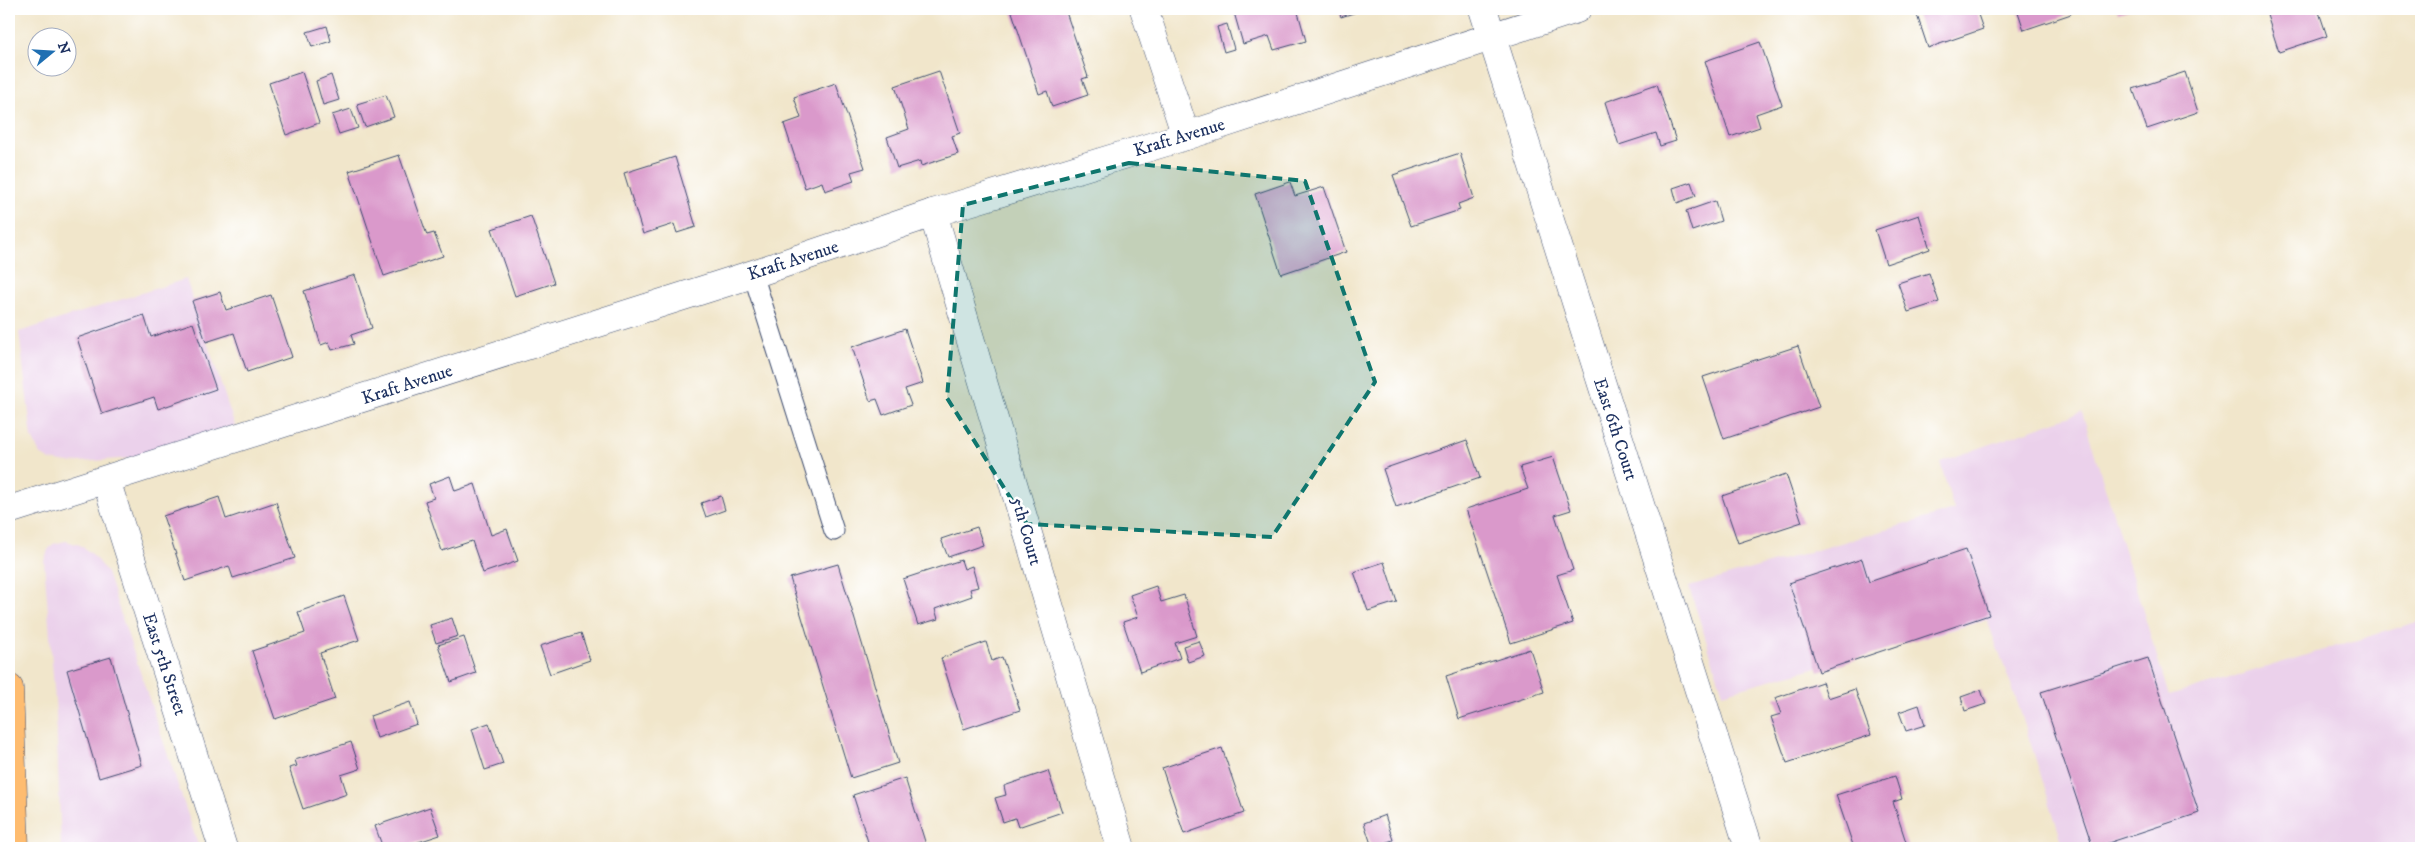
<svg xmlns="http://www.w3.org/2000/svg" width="2430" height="857" viewBox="0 0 2430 857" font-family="'IM FELL DW Pica',serif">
	<rect width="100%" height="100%" fill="#fff"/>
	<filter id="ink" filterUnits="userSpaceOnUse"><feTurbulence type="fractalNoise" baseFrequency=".02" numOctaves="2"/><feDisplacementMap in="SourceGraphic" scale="10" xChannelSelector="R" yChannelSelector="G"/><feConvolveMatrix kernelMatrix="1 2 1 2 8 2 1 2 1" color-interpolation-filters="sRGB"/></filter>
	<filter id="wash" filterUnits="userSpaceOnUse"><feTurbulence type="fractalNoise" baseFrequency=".0096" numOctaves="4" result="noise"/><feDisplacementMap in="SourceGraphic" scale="20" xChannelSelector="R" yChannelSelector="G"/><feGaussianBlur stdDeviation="1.12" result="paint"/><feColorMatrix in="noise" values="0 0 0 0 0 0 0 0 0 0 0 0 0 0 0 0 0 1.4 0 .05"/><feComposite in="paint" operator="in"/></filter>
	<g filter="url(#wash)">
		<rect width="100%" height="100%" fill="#f1e6cb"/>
		<!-- built -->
		<g fill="#ebd1eb">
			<path d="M 186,279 L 235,426 L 131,458 L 68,463 L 50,460 L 40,454 L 32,438 L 19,332 Z"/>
			<path d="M 2082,412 L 2169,696 L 2421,621 L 2421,848 L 2064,848 L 2019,707 L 1987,620 L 1723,693 L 1689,587 L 1954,510 L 1940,462 Z"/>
			<path d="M 66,541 L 80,545 L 92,554 L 107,573 L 199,848 L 61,848 L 56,713 L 44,561 L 48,550 L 53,544 Z"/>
		</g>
		<g id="blocks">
			<!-- building -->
			<g fill="#da99cb">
				<path d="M 1011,9 L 1065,9 L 1088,77 L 1082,79 L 1088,95 L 1052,107 L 1047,91 L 1039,94 Z"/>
				<path d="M 1233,9 L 1297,9 L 1306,41 L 1274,50 L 1269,36 L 1243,44 Z"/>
				<path d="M 1338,9 L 1366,9 L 1341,17 Z"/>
				<path d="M 1915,9 L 1976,9 L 1983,29 L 1928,48 Z"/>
				<path d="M 2017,9 L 2070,9 L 2071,14 L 2024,30 Z"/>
				<path d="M 2117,9 L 2131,9 L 2118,13 Z"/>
				<path d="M 2265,9 L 2318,9 L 2327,36 L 2279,52 Z"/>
				<path d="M 1227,24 L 1234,49 L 1224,52 L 1217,27 Z"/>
				<path d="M 327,26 L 331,41 L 312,47 L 307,32 Z"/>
				<path d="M 1760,42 L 1782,105 L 1756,114 L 1760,127 L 1730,137 L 1705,61 Z"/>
				<path d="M 939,71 L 960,133 L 952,136 L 958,154 L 921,166 L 920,161 L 897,168 L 887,137 L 909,129 L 895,86 Z"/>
				<path d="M 302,72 L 319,123 L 286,135 L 269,83 Z"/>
				<path d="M 2185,72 L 2198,112 L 2147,129 L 2133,89 Z"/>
				<path d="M 331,75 L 339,100 L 323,105 L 316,81 Z"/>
				<path d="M 836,83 L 865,168 L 851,172 L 854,181 L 825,191 L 822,182 L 805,188 L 784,124 L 801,118 L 794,97 Z"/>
				<path d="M 1657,84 L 1676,141 L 1660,146 L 1656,133 L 1619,145 L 1605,102 Z"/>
				<path d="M 386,95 L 394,117 L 365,127 L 357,104 Z"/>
				<path d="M 351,109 L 358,128 L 339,134 L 332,115 Z"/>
				<path d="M 1460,153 L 1474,198 L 1458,204 L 1460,210 L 1411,226 L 1393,175 Z"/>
				<path d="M 399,155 L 427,235 L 434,233 L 443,256 L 384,276 L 349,171 Z"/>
				<path d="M 675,157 L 696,227 L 677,233 L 674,224 L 643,234 L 624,173 Z"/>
				<path d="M 1290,182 L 1295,196 L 1324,187 L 1346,252 L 1281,274 L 1255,194 Z"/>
				<path d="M 1691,182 L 1696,196 L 1677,203 L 1673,188 Z"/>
				<path d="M 1715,201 L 1721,221 L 1692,231 L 1686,211 Z"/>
				<path d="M 1919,215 L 1930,249 L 1886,264 L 1875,230 Z"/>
				<path d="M 531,216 L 554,283 L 515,296 L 492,229 Z"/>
				<path d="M 1929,273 L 1939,302 L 1908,312 L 1898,283 Z"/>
				<path d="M 355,275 L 372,328 L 351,335 L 354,344 L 332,350 L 329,342 L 321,345 L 304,291 Z"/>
				<path d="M 220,292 L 226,310 L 271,295 L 292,357 L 247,372 L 234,333 L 206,342 L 192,301 Z"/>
				<path d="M 144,315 L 151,337 L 193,323 L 216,389 L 158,409 L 154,397 L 102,414 L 77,338 Z"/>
				<path d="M 905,329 L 923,383 L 905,389 L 911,405 L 883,415 L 877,399 L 870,401 L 852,347 Z"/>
				<path d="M 1798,346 L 1819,407 L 1724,439 L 1703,377 Z"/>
				<path d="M 1467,440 L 1480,478 L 1396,507 L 1383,469 Z"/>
				<path d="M 1553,457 L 1571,510 L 1555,515 L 1573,570 L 1557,575 L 1573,623 L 1511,643 L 1466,509 L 1528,489 L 1520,467 Z"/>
				<path d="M 1786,474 L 1802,522 L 1738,543 L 1722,496 Z"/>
				<path d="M 450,476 L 455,491 L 475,484 L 491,535 L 507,529 L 518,561 L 483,573 L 472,541 L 442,551 L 425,501 L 434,498 L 429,484 Z"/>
				<path d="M 721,496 L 725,510 L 706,517 L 701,503 Z"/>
				<path d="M 219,497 L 226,519 L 276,502 L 295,558 L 233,578 L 229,566 L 185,581 L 163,516 Z"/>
				<path d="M 977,527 L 983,545 L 948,557 L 941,539 Z"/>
				<path d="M 1966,549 L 1989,615 L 1819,672 L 1789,583 L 1862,559 L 1869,582 Z"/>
				<path d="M 961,560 L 964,569 L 972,566 L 978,587 L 970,589 L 972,596 L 935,609 L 938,619 L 918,625 L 903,579 Z"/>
				<path d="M 1384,562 L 1397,602 L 1368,611 L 1354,572 Z"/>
				<path d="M 838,564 L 898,763 L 851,778 L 790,578 Z"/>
				<path d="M 1156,586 L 1161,602 L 1184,595 L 1197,636 L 1175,643 L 1180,658 L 1140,672 L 1123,622 L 1138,617 L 1130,595 Z"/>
				<path d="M 344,596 L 359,640 L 320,653 L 335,699 L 275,719 L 252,651 L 305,633 L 298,612 Z"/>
				<path d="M 452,618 L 458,636 L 436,643 L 430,625 Z"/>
				<path d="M 581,633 L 590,660 L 550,674 L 540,646 Z"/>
				<path d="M 464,637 L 476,673 L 451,682 L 438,645 Z"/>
				<path d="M 1199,641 L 1205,656 L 1188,662 L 1183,646 Z"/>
				<path d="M 986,642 L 992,661 L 1002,657 L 1020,710 L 964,729 L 941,658 Z"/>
				<path d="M 1530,649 L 1544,692 L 1459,719 L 1446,676 Z"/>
				<path d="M 111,657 L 142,765 L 99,778 L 67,670 Z"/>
				<path d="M 2148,658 L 2199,813 L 2093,848 L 2041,692 Z"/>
				<path d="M 1822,682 L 1828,698 L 1855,689 L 1871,735 L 1787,763 L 1771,717 L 1781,714 L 1775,698 Z"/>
				<path d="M 1981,690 L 1986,704 L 1965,711 L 1961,697 Z"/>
				<path d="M 410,702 L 417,724 L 377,738 L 370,716 Z"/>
				<path d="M 1919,705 L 1925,725 L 1906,731 L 1899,712 Z"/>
				<path d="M 489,723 L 503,764 L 485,770 L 472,729 Z"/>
				<path d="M 351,742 L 360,769 L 341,775 L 347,794 L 303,809 L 289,768 L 297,766 L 295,760 Z"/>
				<path d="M 1222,748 L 1244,813 L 1184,834 L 1162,768 Z"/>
				<path d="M 1048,771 L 1062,812 L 1018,827 L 1015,818 L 1003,822 L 995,798 L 1006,795 L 1004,786 Z"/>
				<path d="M 1895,776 L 1902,799 L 1893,802 L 1908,848 L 1854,848 L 1836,795 Z"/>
				<path d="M 905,778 L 927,848 L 870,848 L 853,795 Z"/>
				<path d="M 430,807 L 440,835 L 400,848 L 383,848 L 375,826 Z"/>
				<path d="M 1385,815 L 1393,840 L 1372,847 L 1364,823 Z"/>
				<path d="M 1392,842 L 1394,848 L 1377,848 Z"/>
			</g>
		</g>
	</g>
	<g filter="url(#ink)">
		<use href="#blocks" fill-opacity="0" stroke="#3b4a6e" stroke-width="1"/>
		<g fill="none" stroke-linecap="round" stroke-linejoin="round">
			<defs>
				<path id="service" d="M 753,274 L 834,531"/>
				<g id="minor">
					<path d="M 1144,9 L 1186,136"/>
					<path d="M 1483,9 L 1749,848"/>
					<path d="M 933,213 L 1121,848"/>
					<path d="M 106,480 L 223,848"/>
					<path d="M 9,510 L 753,274 L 933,213 L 1186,136 L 1577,9"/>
				</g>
				<path id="primary" d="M 9,688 L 15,848"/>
			</defs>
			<!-- service casing -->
			<use href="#service" stroke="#3b4a6e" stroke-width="21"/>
			<!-- minor casing -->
			<use href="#minor" stroke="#3b4a6e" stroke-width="29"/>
			<!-- primary casing -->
			<use href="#primary" stroke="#3b4a6e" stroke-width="29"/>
			<!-- service -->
			<use href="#service" stroke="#fff" stroke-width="19"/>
			<!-- minor -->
			<use href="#minor" stroke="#fff" stroke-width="28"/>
			<!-- primary -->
			<use href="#primary" stroke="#febc70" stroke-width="28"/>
		</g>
	</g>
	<!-- marked area -->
	<path fill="#0f766e" fill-opacity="0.2" stroke="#0f766e" stroke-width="4" stroke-dasharray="10 6" stroke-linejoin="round" d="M 1129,163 L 1305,181 L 1375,382 L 1272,537 L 1027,524 L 947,398 L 963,205 Z"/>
	<g text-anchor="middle" stroke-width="5" stroke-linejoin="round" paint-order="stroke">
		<!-- street labels -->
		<g font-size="18" fill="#1b2f5e" stroke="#fff">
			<text transform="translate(1179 137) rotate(-17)" y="6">Kraft Avenue</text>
			<text transform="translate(793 260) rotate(-18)" y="6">Kraft Avenue</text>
			<text transform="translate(407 384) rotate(-18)" y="6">Kraft Avenue</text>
			<text transform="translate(1616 429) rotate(72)" y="6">East 6th Court</text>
			<text transform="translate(1027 531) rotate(74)" y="6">5th Court</text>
			<text transform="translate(165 664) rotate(72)" y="6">East 5th Street</text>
		</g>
	</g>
	<!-- margin -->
	<rect width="2430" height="857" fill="none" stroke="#fff" stroke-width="30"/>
	<!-- north arrow -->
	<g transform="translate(52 52) rotate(72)"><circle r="24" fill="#ffffff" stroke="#a4acbf"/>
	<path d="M0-4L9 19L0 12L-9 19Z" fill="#1f6fb2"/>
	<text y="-8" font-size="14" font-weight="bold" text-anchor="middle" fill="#1b2f5e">N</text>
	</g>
</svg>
